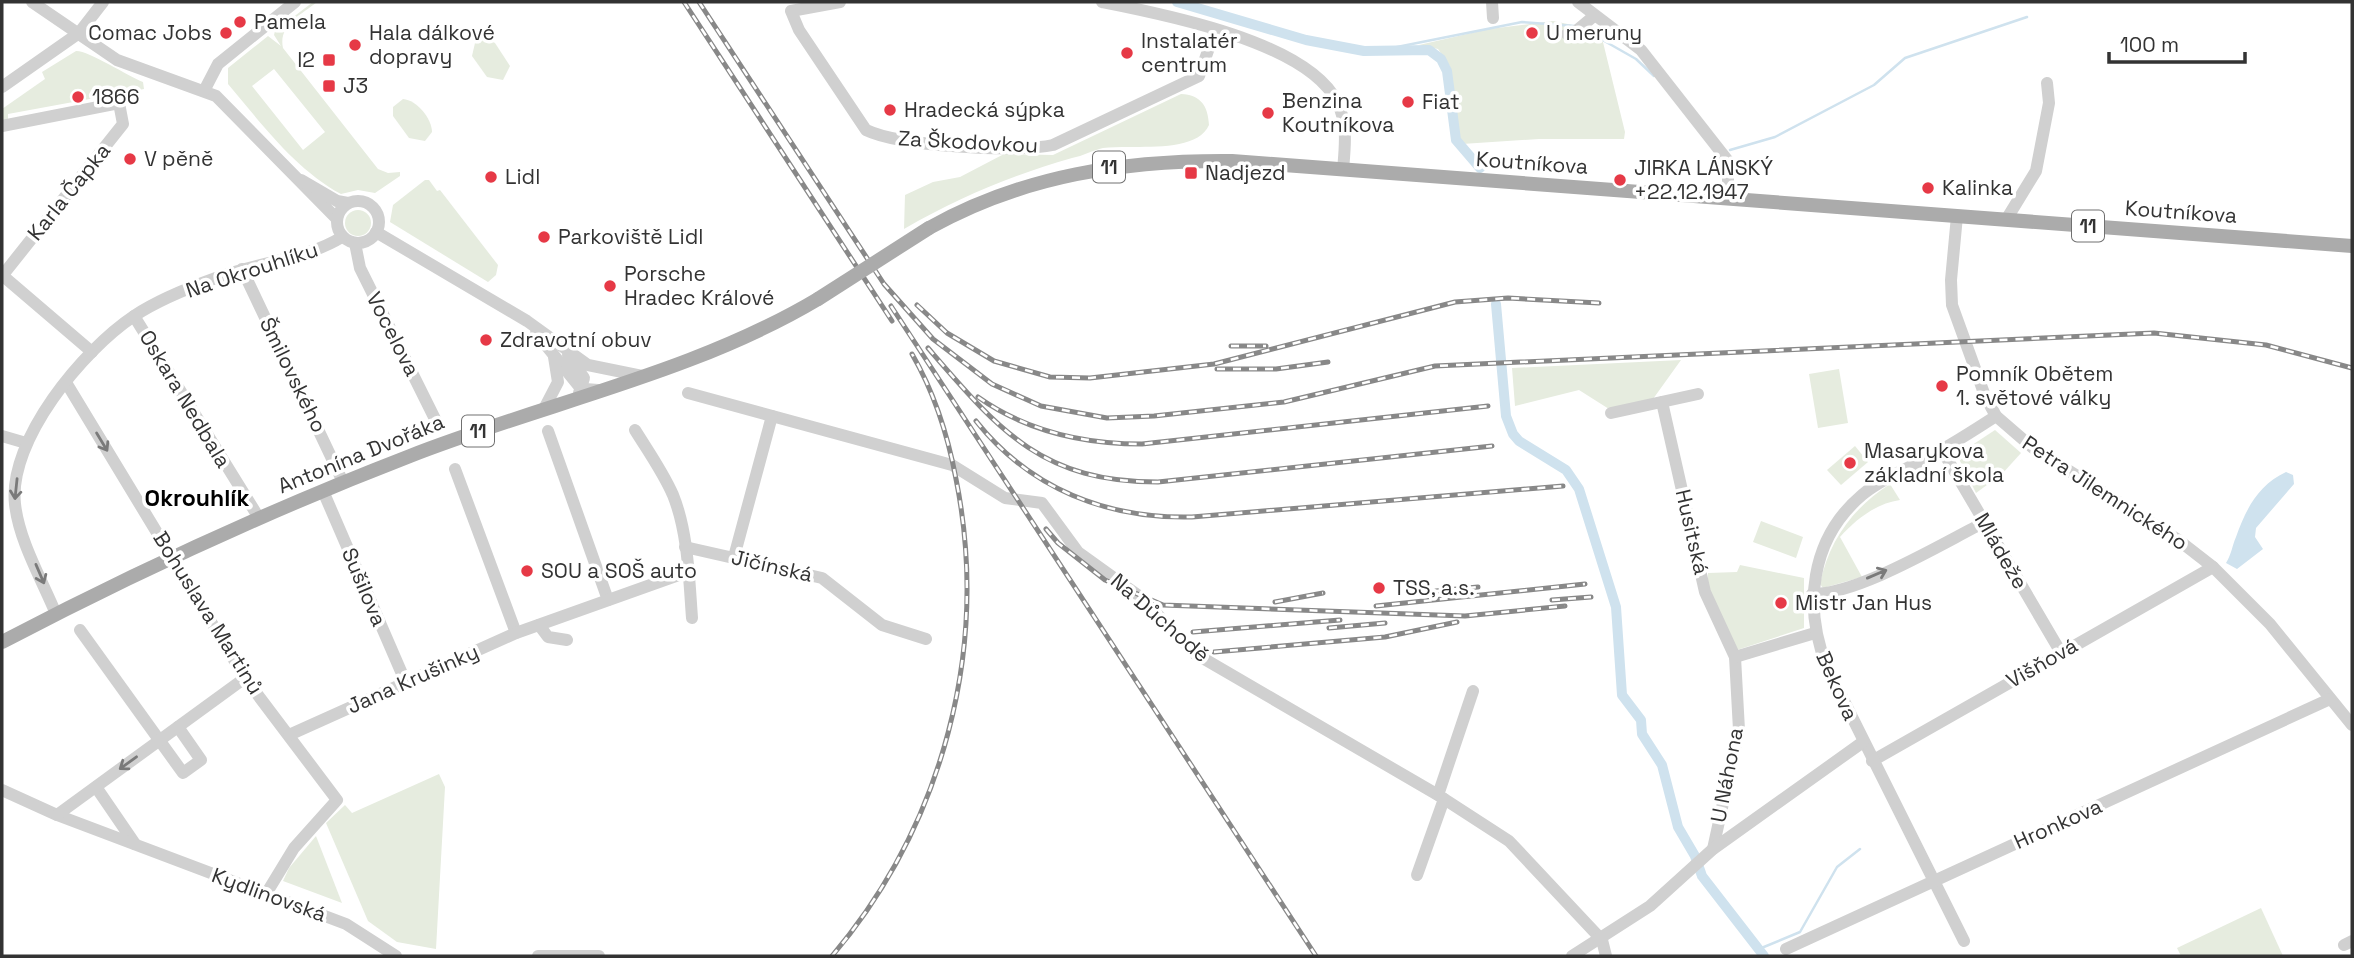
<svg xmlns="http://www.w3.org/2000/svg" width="2354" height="958" viewBox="0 0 2354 958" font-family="'Space Grotesk',sans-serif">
	<rect width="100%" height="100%" fill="#fff"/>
	<!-- green -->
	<g fill="#e6ecdf" fill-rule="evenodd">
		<path d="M 313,2 L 317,2 C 301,15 278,25 283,48 L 378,169 L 388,173 L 400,172 L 400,176 L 375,193 L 358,190 L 341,194 C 294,168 262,124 228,84 L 228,68 L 268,36 L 281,46 L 274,35 L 275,31 ZM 274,69 L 325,132 L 303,150 L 252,86 Z"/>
		<path d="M 1553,21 L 1592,29 L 1601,34 L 1625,132 L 1624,139 L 1539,139 L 1462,144 L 1457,134 L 1450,66 L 1438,49 L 1419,45 L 1489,29 Z"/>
		<path d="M 487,39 L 495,43 L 510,66 L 503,80 L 487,77 L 472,56 L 475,43 Z"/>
		<path d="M 76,51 C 87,50 128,76 143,82 L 144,89 L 8,114 L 8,120 L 2,122 L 2,109 L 45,79 L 42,72 Z"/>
		<path d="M 1181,94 C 1201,95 1208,106 1209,125 C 1196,155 1131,144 1103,148 C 1093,150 1083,156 1072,158 C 1010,176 960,197 904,229 L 905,195 L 933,182 L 960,177 L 1004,154 L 1053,155 Z"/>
		<path d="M 403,99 C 417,100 432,119 432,132 L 425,141 L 409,138 L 393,116 L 393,107 Z"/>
		<path d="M 425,180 L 429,180 L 437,191 L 440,190 L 498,265 L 496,275 L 488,282 L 390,222 L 393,205 Z"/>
		<circle cx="358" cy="223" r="13"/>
		<path d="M 1681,360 L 1653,399 L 1609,409 L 1579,390 L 1515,406 L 1512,368 Z"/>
		<path d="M 1839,369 L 1848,423 L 1818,428 L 1809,374 Z"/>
		<path d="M 1995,430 L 2021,453 L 2002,474 L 1976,493 L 1957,455 Z"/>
		<path d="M 1855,446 L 1868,462 L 1841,485 L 1827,470 Z"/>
		<path d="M 1890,484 L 1900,500 C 1877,503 1856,519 1840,537 L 1862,577 L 1823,588 L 1820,584 C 1829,540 1853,508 1890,484 Z"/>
		<path d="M 1761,521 L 1803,537 L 1796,558 L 1753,542 Z"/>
		<path d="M 1740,565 L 1804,578 L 1804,628 L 1737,650 C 1726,629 1706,598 1708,573 L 1737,572 Z"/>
		<path d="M 439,774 L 445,787 L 436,949 L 397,942 L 368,921 L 326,823 L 345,805 L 352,813 Z"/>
		<path d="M 316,836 L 342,903 L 283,881 L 289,868 Z"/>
		<path d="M 2261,908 L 2283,956 L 2181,956 L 2177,948 Z"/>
	</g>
	<!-- water -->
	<path fill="#cfe2ee" d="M 2286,472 L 2293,475 L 2294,484 L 2256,528 L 2255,537 L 2263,549 L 2237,569 L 2226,563 C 2232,553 2232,546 2236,537 C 2246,509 2258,485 2286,472 Z"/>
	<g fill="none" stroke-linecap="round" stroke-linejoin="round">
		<!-- stream -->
		<g stroke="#cfe2ee" stroke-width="2.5">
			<path d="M 1585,30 L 1636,59 L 1654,76"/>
			<path d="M 1382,50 L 1522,22 L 1575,26"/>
			<path d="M 1730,150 L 1775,137 L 1874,85 L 1905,58 L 2027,17"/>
			<path d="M 1759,949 L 1800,932 L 1837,867 L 1860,849"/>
		</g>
		<!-- canal -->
		<g stroke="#cfe2ee" stroke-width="10">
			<path d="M 1177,2 L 1306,40 L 1364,51 L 1429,50 L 1441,59 L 1447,71 L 1456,140 L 1480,168"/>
			<path d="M 1496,304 L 1506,416 L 1513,434 L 1519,441 L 1566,470 L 1579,489 L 1616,607 L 1622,695 L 1641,720 L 1642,734 L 1662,765 L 1678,827 L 1695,856 L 1702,876 L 1764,956"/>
		</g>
		<!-- minor -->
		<g stroke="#d0d0d0" stroke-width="12">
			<path d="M 32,2 L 117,60 L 216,96 L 337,219"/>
			<path d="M 840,2 L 791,11 L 799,30 L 866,130 C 899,146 1017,153 1053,145 L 1199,76 L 1215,31"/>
			<path d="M 1102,2 C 1163,14 1308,42 1337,102 C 1348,123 1345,147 1343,170"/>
			<path d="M 1492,2 L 1493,18"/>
			<path d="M 1578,2 L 1641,50 L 1728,161 L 1728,199"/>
			<path d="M 1567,34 L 1576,31 L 1594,16"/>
			<path d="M 2,87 L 79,33 L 103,2"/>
			<path d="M 204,91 L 218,64 L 295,2"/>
			<path d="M 2,126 L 119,103 L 123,124 L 2,276"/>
			<path d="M 301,180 L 337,201 L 348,203"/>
			<circle cx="358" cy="222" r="21"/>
			<path d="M 1957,216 L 1951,280 L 1952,305 L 1985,396 L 1996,416 L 2033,448 L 2177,539 L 2213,567 L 2270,624 L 2352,725"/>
			<path d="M 2006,220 L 2036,171 L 2049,103 L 2047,83"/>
			<path d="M 376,232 L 527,321 L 588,365 L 642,376"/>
			<path d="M 355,243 L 360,268 L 437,423"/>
			<path d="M 242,269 L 343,482"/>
			<path d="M 2,275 L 92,352"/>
			<path d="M 134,316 L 259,518"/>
			<path d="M 536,333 L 578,385 L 585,389 L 598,390"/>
			<path d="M 568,355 L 584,378 L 579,393"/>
			<path d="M 67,384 L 245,678 L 337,800 L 294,848 L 266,894"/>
			<path d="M 688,393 L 952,465 L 1005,498 L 1042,503 L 1078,552 L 1142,598 L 1194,653 L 1438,795 L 1509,841 L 1602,940 L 1606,956"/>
			<path d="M 1662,402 L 1705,592 L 1735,657 L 1739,730 L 1713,849"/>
			<path d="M 545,407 L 558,382 L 554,357"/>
			<path d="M 1611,413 L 1698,394"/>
			<path d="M 635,430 C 648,451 663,472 673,495 C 688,532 689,578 692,618"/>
			<path d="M 548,431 L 608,600"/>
			<path d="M 2,436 L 26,443"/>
			<path d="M 1942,450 L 2060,651"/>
			<path d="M 455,469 L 516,633"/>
			<path d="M 323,491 L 406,683"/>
			<path d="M 685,547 L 822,578 L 882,625 L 926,639"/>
			<path d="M 734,557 L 772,416"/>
			<path d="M 1812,594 C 1859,594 1941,544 1985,522"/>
			<path d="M 56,614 C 42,580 19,541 15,504 C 8,440 83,350 134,316 C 158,300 188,288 216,278 C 257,262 305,260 342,237"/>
			<path d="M 539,625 L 548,637 L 567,640"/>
			<path d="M 80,630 L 183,773 L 201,760 L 178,727"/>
			<path d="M 1735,657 L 1815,633"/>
			<path d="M 289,735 L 516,633 L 687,572"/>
			<path d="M 1872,761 L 2213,567"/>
			<path d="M 96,787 L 135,844"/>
			<path d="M 2,790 L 57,815 L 346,924 L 396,956"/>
			<path d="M 1438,795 L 1473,691"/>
			<path d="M 57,815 L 245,678"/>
			<path d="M 1417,875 L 1444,799"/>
			<path d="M 1964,941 L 1827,667 C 1803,607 1810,539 1862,495 C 1881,479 1905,470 1927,458 C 1951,445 1973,431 1996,416"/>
			<path d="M 2344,945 L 2352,941"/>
			<path d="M 1786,949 L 2330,699"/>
			<path d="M 538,956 L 599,956"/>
			<path d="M 1572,956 L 1650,906 L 1713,849 L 1863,742"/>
		</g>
		<!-- major -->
		<g stroke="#ababab" stroke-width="14">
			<path d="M 929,228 C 1024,175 1125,160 1232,161 L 2352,246"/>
			<path d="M 2,642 C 134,573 270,510 410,456 C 545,403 694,373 818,299"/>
		</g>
		<defs>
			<g id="rail">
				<path d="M 684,2 L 892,321"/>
				<path d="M 699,2 L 884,284 L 933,339 L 992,384 L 1041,406 L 1107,418 L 1154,416 L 1284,402 L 1435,366 L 2154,333 L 2266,345 L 2352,368"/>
				<path d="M 917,305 L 947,333 L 994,361 L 1050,377 L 1090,378 L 1214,364 L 1455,302 L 1508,298 L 1599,303"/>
				<path d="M 891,306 L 1316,956"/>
				<path d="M 1231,346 L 1266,346"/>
				<path d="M 928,348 C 999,430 1041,482 1158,482 L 1492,446"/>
				<path d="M 1217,369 L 1276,369 L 1328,362"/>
				<path d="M 978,397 C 1026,431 1084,444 1142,444 L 1488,406"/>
				<path d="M 976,421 C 1030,489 1107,519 1192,517 L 1563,486"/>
				<path d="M 1046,529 L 1058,543 L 1105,580 L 1163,605 L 1465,616 L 1565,606"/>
				<path d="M 1436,591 L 1478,587"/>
				<path d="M 1552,600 L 1591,597"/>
				<path d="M 1275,602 L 1323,593"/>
				<path d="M 1376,606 L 1585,584"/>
				<path d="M 1329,628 L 1385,623"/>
				<path d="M 1193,632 L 1340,620"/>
				<path d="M 1214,652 L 1385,637 L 1457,622"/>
				<path d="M 832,956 C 943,825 990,648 956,479 C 948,436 934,392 912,354"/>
			</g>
		</defs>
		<!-- rail casing -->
		<use href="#rail" stroke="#888" stroke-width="5"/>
		<!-- rail -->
		<use href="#rail" stroke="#fff" stroke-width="2.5" stroke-dasharray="8" stroke-linecap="butt"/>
		<!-- major-bridge -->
		<path stroke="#ababab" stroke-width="14" d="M 818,299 L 929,228"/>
	</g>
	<!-- one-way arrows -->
	<defs><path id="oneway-shaft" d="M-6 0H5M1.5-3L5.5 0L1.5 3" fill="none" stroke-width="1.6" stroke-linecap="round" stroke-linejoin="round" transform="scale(1.75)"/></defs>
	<g stroke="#7a7a7a">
		<use href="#oneway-shaft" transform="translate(102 442) rotate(59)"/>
		<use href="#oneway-shaft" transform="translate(16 489) rotate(96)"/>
		<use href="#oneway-shaft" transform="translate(40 574) rotate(67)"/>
		<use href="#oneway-shaft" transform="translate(1877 574) rotate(-23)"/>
		<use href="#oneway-shaft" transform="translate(128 763) rotate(144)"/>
	</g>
	<!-- markers -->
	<g fill="#e63946" stroke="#fff" stroke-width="2.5">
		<circle cx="240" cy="22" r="7"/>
		<circle cx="226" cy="33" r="7"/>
		<circle cx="1532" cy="33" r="7"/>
		<circle cx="355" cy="45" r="7"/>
		<circle cx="1127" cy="53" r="7"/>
		<rect x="322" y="53" width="14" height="14" rx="3.5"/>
		<rect x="322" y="79" width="14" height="14" rx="3.5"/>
		<circle cx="78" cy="97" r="7"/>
		<circle cx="1408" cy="102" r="7"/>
		<circle cx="890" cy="110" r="7"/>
		<circle cx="1268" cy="113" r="7"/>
		<circle cx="130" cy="159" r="7"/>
		<rect x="1184" y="166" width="14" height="14" rx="3.5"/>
		<circle cx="491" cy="177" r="7"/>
		<circle cx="1620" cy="180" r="7"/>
		<circle cx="1928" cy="188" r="7"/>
		<circle cx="544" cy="237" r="7"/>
		<circle cx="610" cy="286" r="7"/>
		<circle cx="486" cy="340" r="7"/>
		<circle cx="1942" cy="386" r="7"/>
		<circle cx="1850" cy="463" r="7"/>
		<circle cx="527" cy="571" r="7"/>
		<circle cx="1379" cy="588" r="7"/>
		<circle cx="1781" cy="603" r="7"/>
	</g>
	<g text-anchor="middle" stroke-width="7" stroke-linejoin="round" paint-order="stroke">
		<!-- shield labels -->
		<g fill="#fff" stroke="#707070" stroke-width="2">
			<rect x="1093" y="151.5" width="32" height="31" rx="5"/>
			<rect x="2072" y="210.5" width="32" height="31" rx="5"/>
			<rect x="462" y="415.5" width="32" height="31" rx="5"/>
		</g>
		<g font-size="19" font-weight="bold" fill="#333">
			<text x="1109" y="174">11</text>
			<text x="2088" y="233">11</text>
			<text x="478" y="438">11</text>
		</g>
		<!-- poi labels -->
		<g font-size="21" fill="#333" stroke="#fff" text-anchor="start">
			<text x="254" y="29">Pamela</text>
			<text x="212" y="40" text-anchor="end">Comac Jobs</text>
			<text x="369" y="40">Hala dálkové<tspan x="369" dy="24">dopravy</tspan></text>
			<text x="1546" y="40">U meruny</text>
			<text x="1141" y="48">Instalatér<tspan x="1141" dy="24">centrum</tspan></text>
			<text x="315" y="67" text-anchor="end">I2</text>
			<text x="343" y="93">J3</text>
			<text x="92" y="104">1866</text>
			<text x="1282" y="108">Benzina<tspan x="1282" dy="24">Koutníkova</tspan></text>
			<text x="1422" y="109">Fiat</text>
			<text x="904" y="117">Hradecká sýpka</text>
			<text x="144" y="166">V pěně</text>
			<text x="1634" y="175">JIRKA LÁNSKÝ<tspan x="1634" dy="24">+22.12.1947</tspan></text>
			<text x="1205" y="180">Nadjezd</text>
			<text x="505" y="184">Lidl</text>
			<text x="1942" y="195">Kalinka</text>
			<text x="558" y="244">Parkoviště Lidl</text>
			<text x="624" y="281">Porsche<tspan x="624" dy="24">Hradec Králové</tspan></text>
			<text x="500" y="347">Zdravotní obuv</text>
			<text x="1956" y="381">Pomník Obětem<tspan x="1956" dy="24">1. světové války</tspan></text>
			<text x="1864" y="458">Masarykova<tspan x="1864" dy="24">základní škola</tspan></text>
			<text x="541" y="578">SOU a SOŠ auto</text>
			<text x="1393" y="595">TSS, a.s.</text>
			<text x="1795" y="610">Mistr Jan Hus</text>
		</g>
		<!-- street labels -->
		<g font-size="21" fill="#333" stroke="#fff">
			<text transform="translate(968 142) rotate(3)" y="7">Za Škodovkou</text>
			<text transform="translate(1532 163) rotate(4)" y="7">Koutníkova</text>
			<text transform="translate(69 192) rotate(-51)" y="7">Karla Čapka</text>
			<text transform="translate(2181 212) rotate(4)" y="7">Koutníkova</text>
			<text transform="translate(252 270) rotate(-18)" y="7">Na Okrouhlíku</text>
			<text transform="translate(393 334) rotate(63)" y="7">Vocelova</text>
			<text transform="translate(293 375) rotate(64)" y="7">Šmilovského</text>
			<text transform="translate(185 399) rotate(59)" y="7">Oskara Nedbala</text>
			<text transform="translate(361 454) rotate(-22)" y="7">Antonína Dvořáka</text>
			<text transform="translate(2105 493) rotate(33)" y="7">Petra Jilemnického</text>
			<text transform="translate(1692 532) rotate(77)" y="7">Husitská</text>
			<text transform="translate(2001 551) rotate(60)" y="7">Mládeže</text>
			<text transform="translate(772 566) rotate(13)" y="7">Jičínská</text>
			<text transform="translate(364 587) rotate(67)" y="7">Sušilova</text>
			<text transform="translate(208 613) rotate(58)" y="7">Bohuslava Martinů</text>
			<text transform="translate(1160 618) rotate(41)" y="7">Na Důchodě</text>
			<text transform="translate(2042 663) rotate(-30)" y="7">Višňová</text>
			<text transform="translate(413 679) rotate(-24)" y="7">Jana Krušinky</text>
			<text transform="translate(1837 686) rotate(66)" y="7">Bekova</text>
			<text transform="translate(1727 775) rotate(-79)" y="7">U Náhona</text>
			<text transform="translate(2058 824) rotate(-24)" y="7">Hronkova</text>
			<text transform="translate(269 895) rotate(20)" y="7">Kydlinovská</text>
		</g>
		<!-- neighbourhood labels -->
		<g font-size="23" font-weight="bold" fill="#000" stroke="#fff">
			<text x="197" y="506">Okrouhlík</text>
		</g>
	</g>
	<!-- border -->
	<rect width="2354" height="958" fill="none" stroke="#333333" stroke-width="7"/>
	<!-- scale -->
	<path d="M2109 52v10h136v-10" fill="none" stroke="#333333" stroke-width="3.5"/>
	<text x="2120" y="52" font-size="21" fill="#333333" stroke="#ffffff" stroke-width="5" paint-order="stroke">100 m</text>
</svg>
